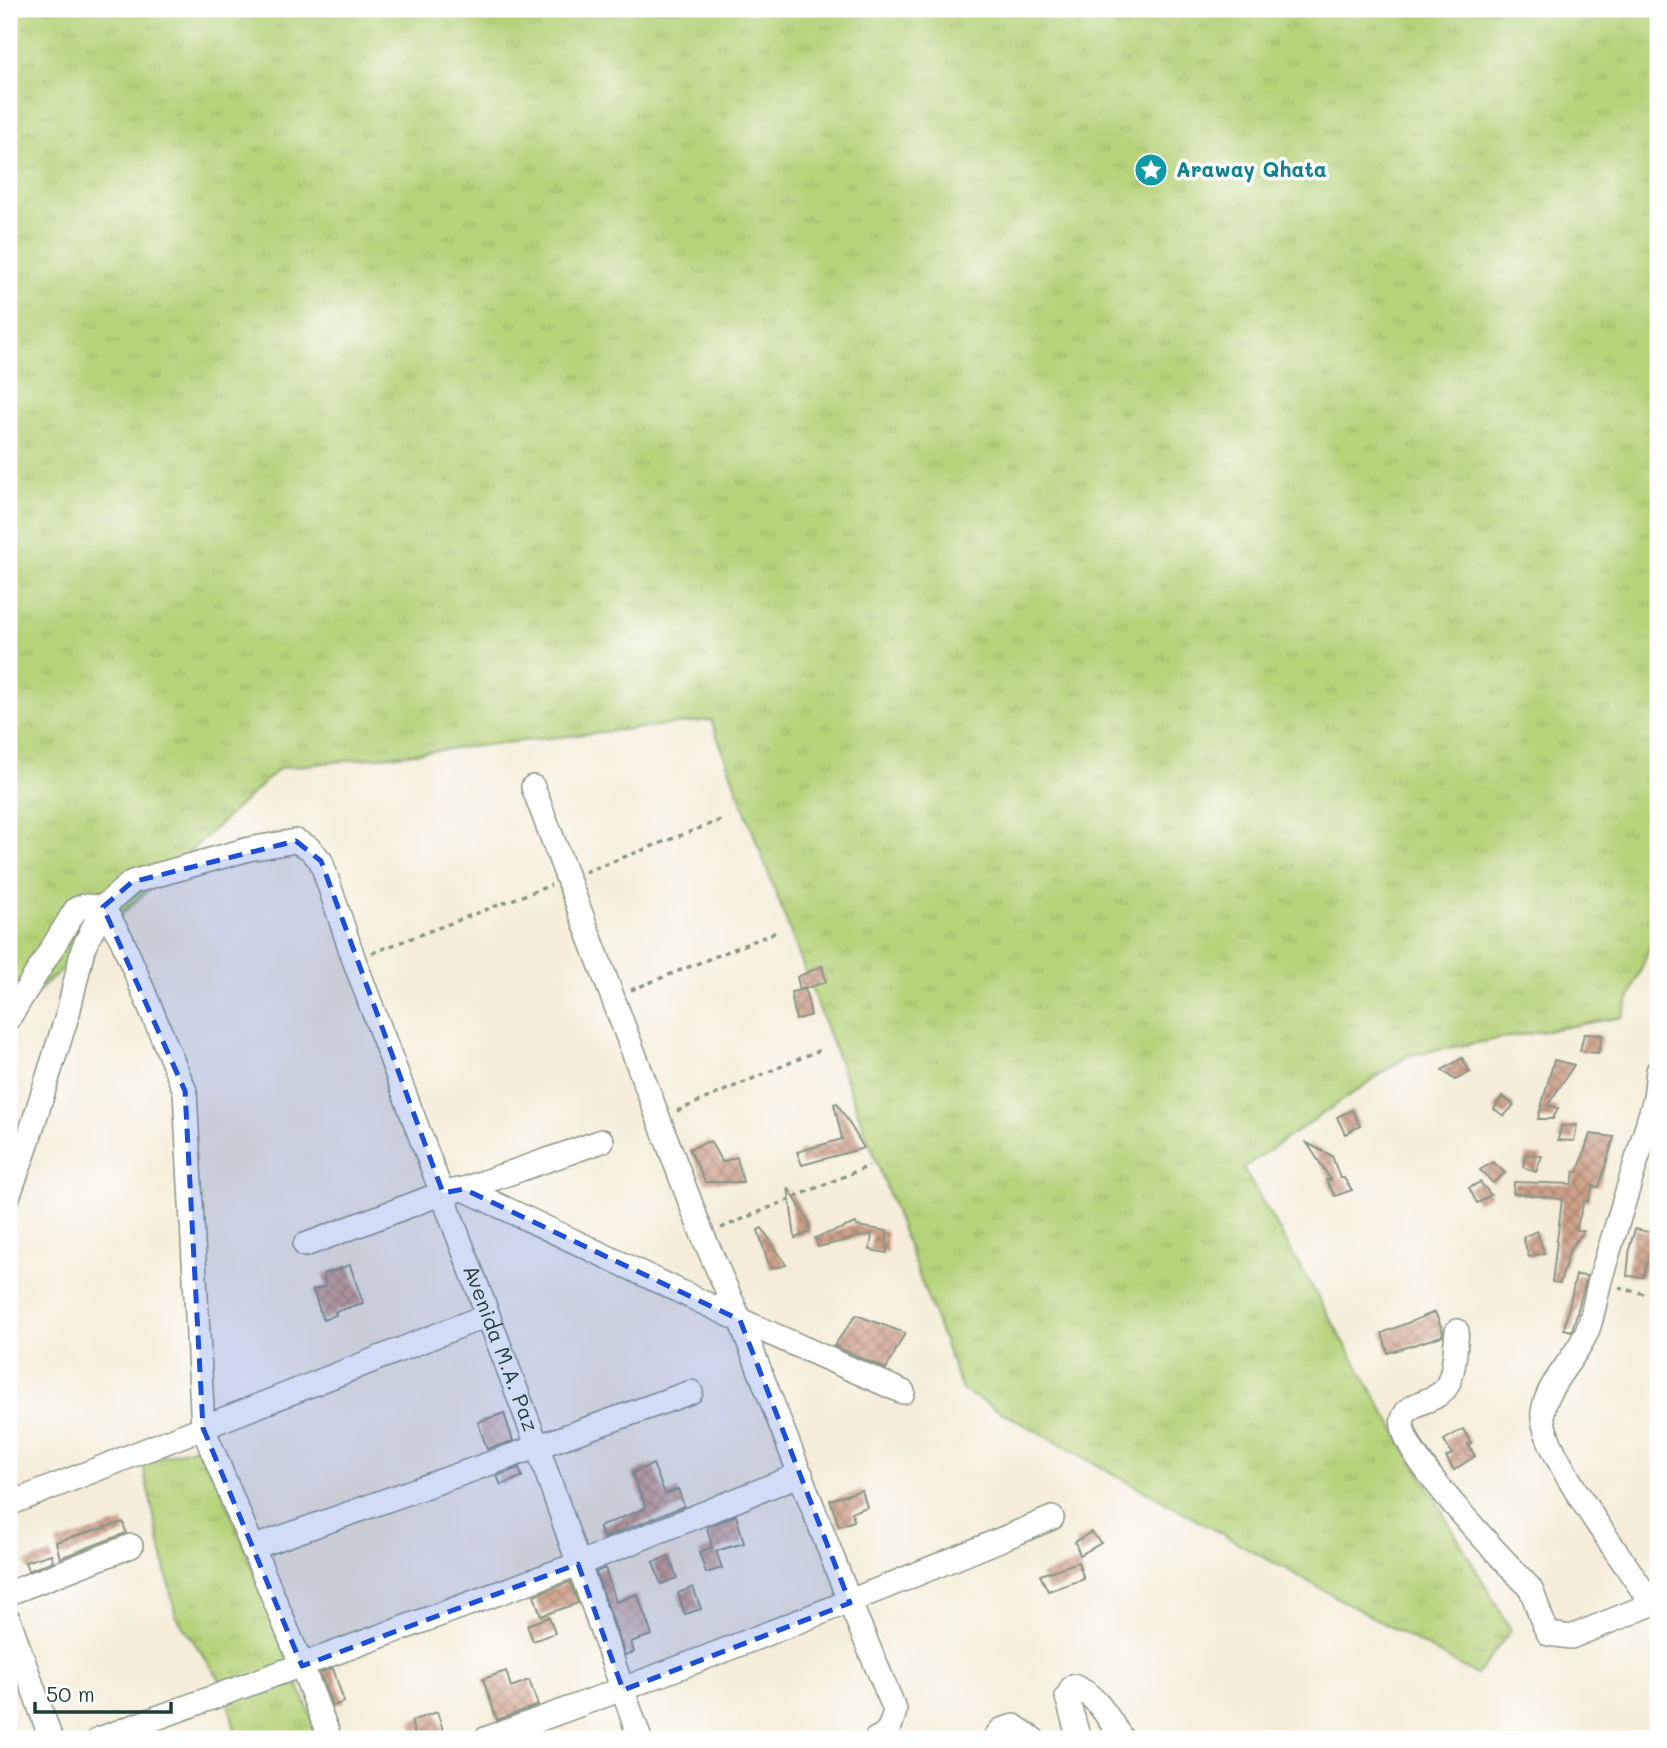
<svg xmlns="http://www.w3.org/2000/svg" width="1667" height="1748" viewBox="0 0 1667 1748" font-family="Mali,sans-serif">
	<defs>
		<pattern id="grass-tufts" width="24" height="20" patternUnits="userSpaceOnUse" patternTransform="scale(1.75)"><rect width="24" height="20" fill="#b6d37a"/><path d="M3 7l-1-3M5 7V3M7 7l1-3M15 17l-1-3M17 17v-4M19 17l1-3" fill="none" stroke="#9cb66a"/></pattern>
		<pattern id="building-cross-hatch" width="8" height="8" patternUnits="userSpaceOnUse" patternTransform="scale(1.75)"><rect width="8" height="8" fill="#cfa18a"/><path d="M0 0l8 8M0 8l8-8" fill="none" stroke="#a78472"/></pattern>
	</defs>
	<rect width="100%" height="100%" fill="#fff"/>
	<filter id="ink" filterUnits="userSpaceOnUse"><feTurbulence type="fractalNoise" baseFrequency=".0143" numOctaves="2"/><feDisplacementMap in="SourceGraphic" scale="14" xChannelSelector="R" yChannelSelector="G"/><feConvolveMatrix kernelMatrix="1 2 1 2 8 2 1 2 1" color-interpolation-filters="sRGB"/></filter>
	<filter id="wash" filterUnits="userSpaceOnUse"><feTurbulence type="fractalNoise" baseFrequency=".00686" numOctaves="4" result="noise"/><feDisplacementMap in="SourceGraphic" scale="28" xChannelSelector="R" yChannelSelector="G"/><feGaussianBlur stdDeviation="1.57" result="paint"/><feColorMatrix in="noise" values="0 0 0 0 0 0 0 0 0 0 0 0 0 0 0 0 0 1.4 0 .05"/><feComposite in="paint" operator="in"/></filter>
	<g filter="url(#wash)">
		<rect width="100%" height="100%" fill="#f5edd9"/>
		<!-- grass -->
		<g fill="url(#grass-tufts)" stroke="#6a8857" stroke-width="2">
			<path d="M 9,9 L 1658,9 L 1658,926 L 1622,1017 L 1409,1055 L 1243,1168 L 1511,1630 L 1477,1675 L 962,1390 L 711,720 L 280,768 L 9,1018 Z"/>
			<path d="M 204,1445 L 320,1739 L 237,1739 L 225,1687 L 176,1616 L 142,1462 Z"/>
		</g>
		<g id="blocks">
			<!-- building -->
			<g fill="url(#building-cross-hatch)">
				<path d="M 822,966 L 826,982 L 800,990 L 797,977 Z"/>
				<path d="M 805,989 L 811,1015 L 796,1020 L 791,992 Z"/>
				<path d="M 1584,1034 L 1602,1035 L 1598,1053 L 1580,1051 Z"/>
				<path d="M 1462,1058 L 1470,1072 L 1455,1080 L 1442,1070 Z"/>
				<path d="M 1554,1060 L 1574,1065 L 1548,1105 L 1558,1108 L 1553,1119 L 1538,1119 Z"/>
				<path d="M 1502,1096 L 1514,1105 L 1504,1116 L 1494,1109 Z"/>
				<path d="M 837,1103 L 864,1148 L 802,1165 L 797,1152 L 842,1139 L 834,1104 Z"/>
				<path d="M 1352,1110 L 1360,1126 L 1345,1134 L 1337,1117 Z"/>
				<path d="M 1577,1125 L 1574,1141 L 1558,1140 L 1561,1126 Z"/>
				<path d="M 1590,1134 L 1614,1137 L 1599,1187 L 1593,1186 L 1588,1201 L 1584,1201 L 1576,1230 L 1584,1231 L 1570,1249 L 1560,1283 L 1552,1282 L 1562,1199 L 1513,1193 L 1514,1182 L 1572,1184 L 1574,1172 L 1578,1172 Z"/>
				<path d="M 710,1141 L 722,1162 L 737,1157 L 743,1182 L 705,1182 L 689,1149 Z"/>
				<path d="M 1307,1143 L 1332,1156 L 1340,1178 L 1344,1178 L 1352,1190 L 1335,1196 L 1326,1180 L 1331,1180 Z"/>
				<path d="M 1526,1154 L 1542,1156 L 1536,1172 L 1523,1167 Z"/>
				<path d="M 1493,1162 L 1505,1173 L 1493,1183 L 1480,1170 Z"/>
				<path d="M 1480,1182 L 1491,1195 L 1477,1203 L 1469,1188 Z"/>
				<path d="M 788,1187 L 809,1222 L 810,1232 L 795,1238 Z"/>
				<path d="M 856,1223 L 857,1226 L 887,1231 L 887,1253 L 870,1250 L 872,1234 L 818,1247 L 815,1238 Z"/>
				<path d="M 762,1228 L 786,1265 L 770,1269 L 758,1230 Z"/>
				<path d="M 1635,1229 L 1658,1234 L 1658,1263 L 1647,1262 L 1643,1277 L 1627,1276 L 1630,1246 Z"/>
				<path d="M 1537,1231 L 1544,1253 L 1529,1257 L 1523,1237 Z"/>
				<path d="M 350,1265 L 363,1303 L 335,1312 L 336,1315 L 323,1320 L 313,1290 L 326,1286 L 323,1274 Z"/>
				<path d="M 1576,1275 L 1587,1276 L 1572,1331 L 1564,1329 Z"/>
				<path d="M 1435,1312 L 1443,1331 L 1442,1336 L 1388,1353 L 1382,1333 Z"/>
				<path d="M 856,1315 L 905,1333 L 886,1369 L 834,1346 Z"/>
				<path d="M 504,1413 L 513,1441 L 487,1449 L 478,1422 Z"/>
				<path d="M 1463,1429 L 1471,1443 L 1468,1444 L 1475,1456 L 1454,1470 L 1446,1457 L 1452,1454 L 1444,1440 Z"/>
				<path d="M 653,1464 L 665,1494 L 678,1489 L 684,1506 L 604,1538 L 599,1527 L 646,1508 L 632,1473 Z"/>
				<path d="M 519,1468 L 522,1477 L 501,1485 L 497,1476 Z"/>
				<path d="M 862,1490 L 867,1507 L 852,1512 L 854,1521 L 839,1526 L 830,1500 Z"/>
				<path d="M 736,1515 L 744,1543 L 716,1551 L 722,1568 L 706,1573 L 699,1552 L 712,1547 L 707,1527 Z"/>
				<path d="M 123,1522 L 126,1533 L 60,1558 L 56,1542 Z"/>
				<path d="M 1091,1532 L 1101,1543 L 1080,1555 L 1075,1542 Z"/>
				<path d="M 51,1554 L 53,1561 L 28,1571 L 25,1562 Z"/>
				<path d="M 669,1556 L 677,1578 L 661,1584 L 653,1562 Z"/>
				<path d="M 1078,1562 L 1084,1579 L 1048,1591 L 1040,1575 Z"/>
				<path d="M 605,1568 L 616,1602 L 637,1594 L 652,1635 L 631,1642 L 634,1652 L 625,1655 L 596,1572 Z"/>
				<path d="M 570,1582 L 578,1603 L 541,1616 L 534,1595 Z"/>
				<path d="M 693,1587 L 701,1609 L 685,1614 L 678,1593 Z"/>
				<path d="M 549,1617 L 555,1633 L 533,1641 L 527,1625 Z"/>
				<path d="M 333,1668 L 344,1702 L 332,1706 L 320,1673 Z"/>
				<path d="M 506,1671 L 511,1687 L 529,1680 L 538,1705 L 497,1720 L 483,1679 Z"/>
				<path d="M 437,1712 L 446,1739 L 416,1739 L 411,1721 Z"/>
			</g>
		</g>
	</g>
	<g filter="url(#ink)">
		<use href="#blocks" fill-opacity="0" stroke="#8a9586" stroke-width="2"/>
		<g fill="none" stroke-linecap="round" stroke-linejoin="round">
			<defs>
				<g id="street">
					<path d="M 533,787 L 703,1236 L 740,1320 L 850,1603 L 895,1710 C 892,1723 889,1734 876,1739"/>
					<path d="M 9,1018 L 76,909 L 84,906 L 103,907 L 122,940 L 185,1091 L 203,1428 L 302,1666 L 330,1739"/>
					<path d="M 1658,1071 L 1655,1098 C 1638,1158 1619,1217 1601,1277 C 1596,1294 1594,1312 1588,1329 C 1578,1357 1547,1382 1543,1412 C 1538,1447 1620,1555 1641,1588 L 1650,1597 L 1658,1603"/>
					<path d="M 464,1189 L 602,1141"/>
					<path id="s1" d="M 9,1194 L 24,1153 L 68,1013 L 83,949 L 103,907 L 132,882 L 249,849 L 296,841 L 309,848 L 321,861 L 354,960 L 538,1448 L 640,1739"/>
					<path d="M 305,1245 L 443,1193 L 464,1189 L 740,1320 L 903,1392"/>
					<path d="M 1457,1331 C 1455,1348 1455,1375 1445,1389 C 1434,1403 1408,1401 1403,1419 C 1394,1449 1507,1563 1530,1588 C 1538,1603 1539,1619 1549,1634 L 1571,1637 L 1657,1602"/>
					<path d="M 9,1504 L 488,1315"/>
					<path d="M 252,1548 L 691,1392"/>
					<path d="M 9,1593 L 131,1546"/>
					<path d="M 9,1620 L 51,1739"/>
					<path d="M 99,1739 L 578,1564 L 801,1474"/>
					<path d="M 485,1739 C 676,1671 865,1597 1052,1518"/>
					<path d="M 994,1739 L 1001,1730 L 1014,1726 L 1033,1739"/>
					<path d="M 1079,1739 L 1067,1697 L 1073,1686 C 1097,1694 1109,1720 1122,1739"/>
				</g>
			</defs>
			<!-- street casing -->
			<use href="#street" stroke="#8a9586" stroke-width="26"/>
			<!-- path -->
			<g stroke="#8a9586" stroke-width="3.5" stroke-dasharray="5 5" stroke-linecap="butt">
				<path d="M 585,872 L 721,820"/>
				<path d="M 372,953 L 551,885"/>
				<path d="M 631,990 L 779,931"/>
				<path d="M 677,1111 L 822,1049"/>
				<path d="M 721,1228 L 869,1166"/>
				<path d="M 1619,1288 L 1658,1297"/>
			</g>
			<!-- street -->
			<use href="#street" stroke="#fff" stroke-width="23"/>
		</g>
	</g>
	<!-- marked area -->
	<path fill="#1d4ed8" fill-opacity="0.2" stroke="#1d4ed8" stroke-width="5" stroke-dasharray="14 9" stroke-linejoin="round" d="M 296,841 L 321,861 L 443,1193 L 464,1189 L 740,1320 L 850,1603 L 623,1690 L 578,1564 L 302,1666 L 203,1428 L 185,1091 L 103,907 L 132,882 Z"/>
	<!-- icons -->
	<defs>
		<symbol id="sight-disc" viewBox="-11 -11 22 22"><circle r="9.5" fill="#0f9aa8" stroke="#fff"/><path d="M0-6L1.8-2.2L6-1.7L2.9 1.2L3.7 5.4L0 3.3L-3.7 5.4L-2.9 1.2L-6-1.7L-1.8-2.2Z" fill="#fff"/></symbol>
	</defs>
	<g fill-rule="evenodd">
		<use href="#sight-disc" x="1132" y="151" width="38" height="38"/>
	</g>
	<g text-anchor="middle" stroke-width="7" stroke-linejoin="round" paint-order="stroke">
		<!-- culture labels -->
		<g font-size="21" font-weight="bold" fill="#0d838f" stroke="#fff" text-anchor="start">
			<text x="1176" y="177">Araway Qhata</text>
		</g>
		<!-- street labels -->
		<g font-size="21" fill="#1f3d34" stroke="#fff">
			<text dy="7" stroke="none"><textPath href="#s1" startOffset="1062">Avenida M.A. Paz</textPath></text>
		</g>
	</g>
	<!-- margin -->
	<rect width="1667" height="1748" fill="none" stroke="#fff" stroke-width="35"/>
	<!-- scale -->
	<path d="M35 1702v10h136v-10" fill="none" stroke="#1f3d34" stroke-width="3.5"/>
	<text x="46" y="1702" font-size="21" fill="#1f3d34" stroke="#ffffff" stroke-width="5" paint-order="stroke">50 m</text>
</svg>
